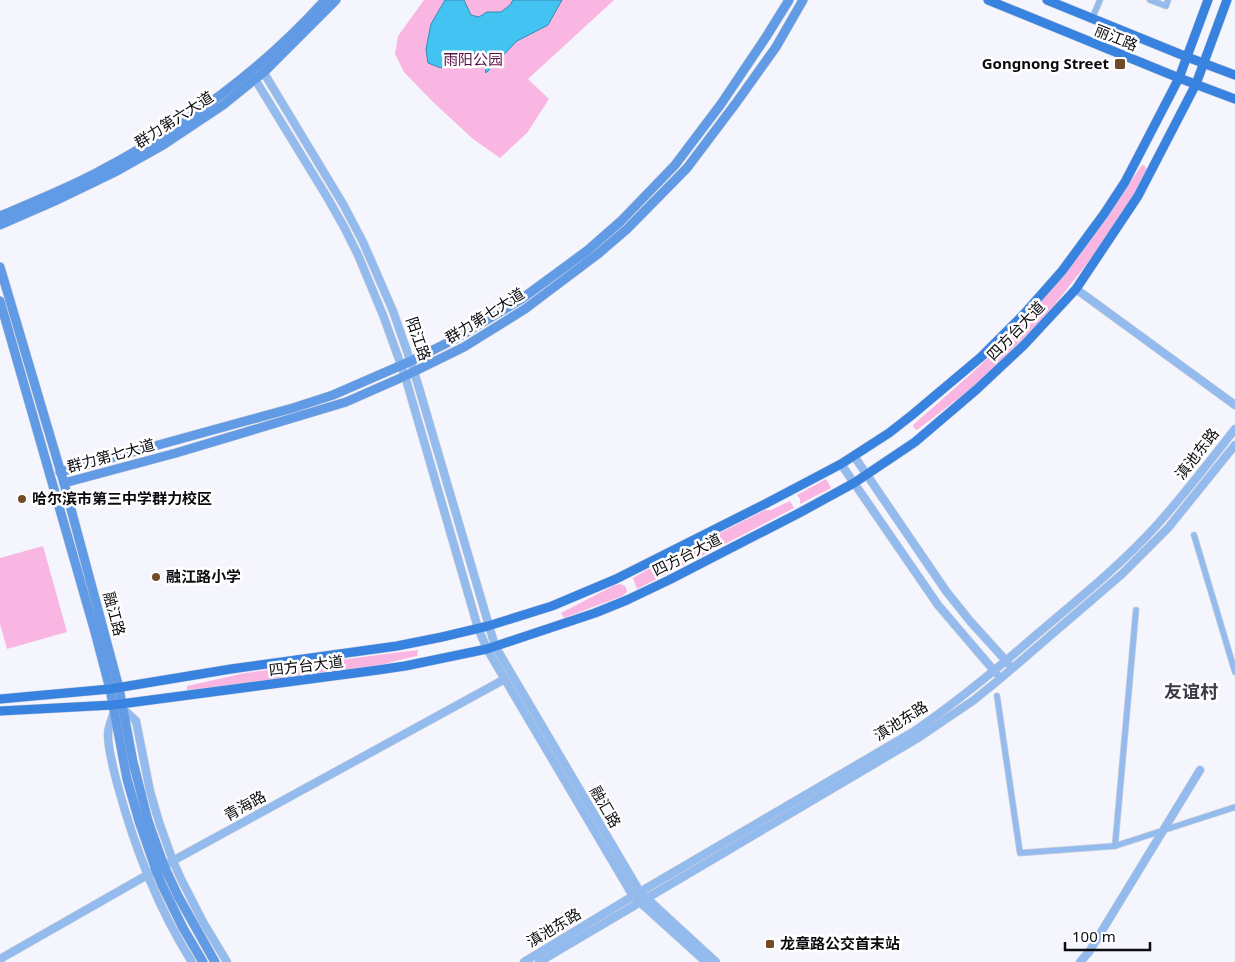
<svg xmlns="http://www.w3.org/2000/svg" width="1235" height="962" viewBox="0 0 1235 962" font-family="'Noto Sans','Noto Sans SC',sans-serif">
	<rect width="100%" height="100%" fill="#f5f5fe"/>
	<!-- green -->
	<g fill="#fab6e2">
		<path d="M 424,0 L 614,0 L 528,79 L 549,99 L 527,133 L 500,158 L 473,139 L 433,102 L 404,72 L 395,54 L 398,36 Z"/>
		<path d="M 1144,165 L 1147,169 L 1124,214 L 1097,251 L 1044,318 L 997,365 L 968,391 L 917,430 L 914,428 L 913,425 L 972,373 L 1017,330 L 1067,270 L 1110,213 L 1141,166 Z"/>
		<path d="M 826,479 L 831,488 L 800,504 L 800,499 L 797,495 Z"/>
		<path d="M 790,501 L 794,508 L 752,530 L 637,589 L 633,578 L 645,571 L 765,510 L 771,510 Z"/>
		<path d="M 43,546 L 67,632 L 7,649 L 0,624 L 0,558 Z"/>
		<path d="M 621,584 L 626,587 L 627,592 L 622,596 L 564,618 L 561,613 L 615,585 Z"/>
		<path d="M 418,650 L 417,656 L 395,661 L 375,667 L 228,687 L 187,690 L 187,686 L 245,673 L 377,655 Z"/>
	</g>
	<!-- water -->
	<path fill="#43c3f2" stroke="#328cae" d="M 445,0 L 464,0 L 471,15 L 479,17 L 487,12 L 501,12 L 510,5 L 513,0 L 562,0 L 548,25 L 517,41 L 486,73 L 483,57 L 467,51 L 454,53 L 441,68 L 428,63 L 426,49 L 431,24 Z"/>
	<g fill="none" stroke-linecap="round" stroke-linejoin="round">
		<defs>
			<g id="minor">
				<path d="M 1150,0 L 1166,6 L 1168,0"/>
				<path d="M 1092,19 L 1100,0"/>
				<path d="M 1194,535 L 1235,672"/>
				<path d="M 997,696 L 1020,853 L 1115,846 L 1235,807"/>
				<path d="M 1115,846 L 1136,610"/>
			</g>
			<g id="tertiary">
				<path d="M 261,68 L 343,204 L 363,242 L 393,311 L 414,371 L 495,646 L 640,892 L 716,962"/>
				<path d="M 253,76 L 327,197 L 344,227 L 358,255 L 383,315 L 405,376 L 478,628 L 487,649 L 633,896 L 706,962"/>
				<path d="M 1076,289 L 1235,405"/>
				<path d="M 854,456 L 946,591 L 970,621 L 1008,663"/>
				<path d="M 841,464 L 938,605 L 996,673"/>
				<path d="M 123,709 L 136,721 L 150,791 L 159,822 L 173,861 L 181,879 L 203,922 L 227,962"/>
				<path d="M 114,712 C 112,719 108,727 108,734 C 108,750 113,767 117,783 C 134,846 157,907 192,962"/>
				<path d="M 0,959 L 156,870 L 505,679"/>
				<path d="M 524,962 L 633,896 L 913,732 C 954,704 992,673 1029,641 C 1072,604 1118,568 1156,526 C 1184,495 1209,462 1235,429"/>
				<path d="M 539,962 L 918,738 L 974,700 L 1001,678 L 1122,574 L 1168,528 L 1235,445"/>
				<path d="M 1080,962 L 1089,952 L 1200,770"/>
			</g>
			<g id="secondary">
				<path d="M 0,216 C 33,202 66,189 98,172 C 182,128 261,71 325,0"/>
				<path d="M 0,225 L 55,201 L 115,172 L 163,145 L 223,105 L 264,72 L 336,0"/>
				<path d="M 0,267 L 64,483 L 119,688 L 133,762 L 148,821 L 164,866 L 178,896 L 215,962"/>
				<path d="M 0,301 L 95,632 L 110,689 L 127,779 L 139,821 L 156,870 L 162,885 L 183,928 L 203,962"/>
				<path d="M 60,472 L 293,408 L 333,395 L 411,361 L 457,338 L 520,300 L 588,250 L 621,221 L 675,165 L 721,104 L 766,37 L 789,0"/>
				<path d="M 64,483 L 176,453 L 346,402 L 405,376 L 464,347 L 525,309 L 598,254 L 627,229 L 687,168 L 736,103 L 776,47 L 803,0"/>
			</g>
			<g id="primary">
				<path d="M 988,0 L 1179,78 L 1235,99"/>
				<path d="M 1047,0 L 1187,57 L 1235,75"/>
				<path d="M 0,699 L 110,689 L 231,669 L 397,646 L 442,637 L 488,626 L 552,606 L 616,579 L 767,503 L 841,464 L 889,433 L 912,415 L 981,357 L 1024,314 L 1062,271 L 1104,214 L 1125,182 L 1179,78 L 1208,0"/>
				<path d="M 0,711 L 113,705 L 378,670 L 405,666 L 487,649 L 595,613 L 627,600 L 669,580 L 801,512 L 854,483 L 915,442 L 976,390 L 1024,345 L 1076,289 L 1138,196 L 1196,84 L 1227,0"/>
			</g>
		</defs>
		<!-- minor casing -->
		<use href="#minor" stroke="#d0d0d8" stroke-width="7"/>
		<!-- tertiary casing -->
		<use href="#tertiary" stroke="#d0d0d8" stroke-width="9"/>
		<!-- secondary casing -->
		<use href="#secondary" stroke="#d0d0d8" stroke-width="10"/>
		<!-- primary casing -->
		<use href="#primary" stroke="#d0d0d8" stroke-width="10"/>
		<!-- minor -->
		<use href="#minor" stroke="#94bbee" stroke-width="5.5"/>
		<!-- tertiary -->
		<use href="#tertiary" stroke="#94bbee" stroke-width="8"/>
		<!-- secondary -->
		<use href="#secondary" stroke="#619be6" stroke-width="9"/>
		<!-- primary -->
		<use href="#primary" stroke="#3883e0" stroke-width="9"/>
	</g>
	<!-- markers -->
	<g fill="#714d27" stroke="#fff" stroke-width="2">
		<rect x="1114" y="58" width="12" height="12" rx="2.5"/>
		<circle cx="22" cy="499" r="5"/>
		<circle cx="156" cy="577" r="5"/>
		<rect x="765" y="939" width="10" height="10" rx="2.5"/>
	</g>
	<g text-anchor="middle" stroke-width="5" stroke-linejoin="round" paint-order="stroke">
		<!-- street labels -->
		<g font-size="15" fill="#0b0b10" stroke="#fff">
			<text transform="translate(1116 38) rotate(22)" y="5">丽江路</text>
			<text transform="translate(174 120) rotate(-33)" y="5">群力第六大道</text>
			<text transform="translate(485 316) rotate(-32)" y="5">群力第七大道</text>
			<text transform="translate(1016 331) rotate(-46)" y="5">四方台大道</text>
			<text transform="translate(418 339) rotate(71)" y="5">阳江路</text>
			<text transform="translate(1197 454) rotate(-52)" y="5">滇池东路</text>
			<text transform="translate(111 456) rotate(-15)" y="5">群力第七大道</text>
			<text transform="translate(687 555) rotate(-27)" y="5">四方台大道</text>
			<text transform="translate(114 614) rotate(75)" y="5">融江路</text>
			<text transform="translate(306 666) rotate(-7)" y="5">四方台大道</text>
			<text transform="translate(901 721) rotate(-32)" y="5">滇池东路</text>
			<text transform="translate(245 806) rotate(-29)" y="5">青海路</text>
			<text transform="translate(605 807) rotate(60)" y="5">融汇路</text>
			<text transform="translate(554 928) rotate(-31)" y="5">滇池东路</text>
		</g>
		<!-- park labels -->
		<g font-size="15" fill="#5c0f49" stroke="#fff">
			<text x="473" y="65">雨阳公园</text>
		</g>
		<!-- poi labels -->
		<g font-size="15" font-weight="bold" fill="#0b0b10" stroke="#fff" text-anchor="start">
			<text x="1109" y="69" text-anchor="end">Gongnong Street</text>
			<text x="32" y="504">哈尔滨市第三中学群力校区</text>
			<text x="166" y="582">融江路小学</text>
			<text x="780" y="949">龙章路公交首末站</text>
		</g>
		<!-- quarter labels -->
		<g font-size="18" font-weight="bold" fill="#3b3b47" stroke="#fff">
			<text x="1191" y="698">友谊村</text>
		</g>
	</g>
	<!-- scale -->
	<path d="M1065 942v8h85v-8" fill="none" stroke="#0b0b10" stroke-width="2.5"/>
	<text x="1072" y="942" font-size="15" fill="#0b0b10" stroke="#ffffff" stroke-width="4" paint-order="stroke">100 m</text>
</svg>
